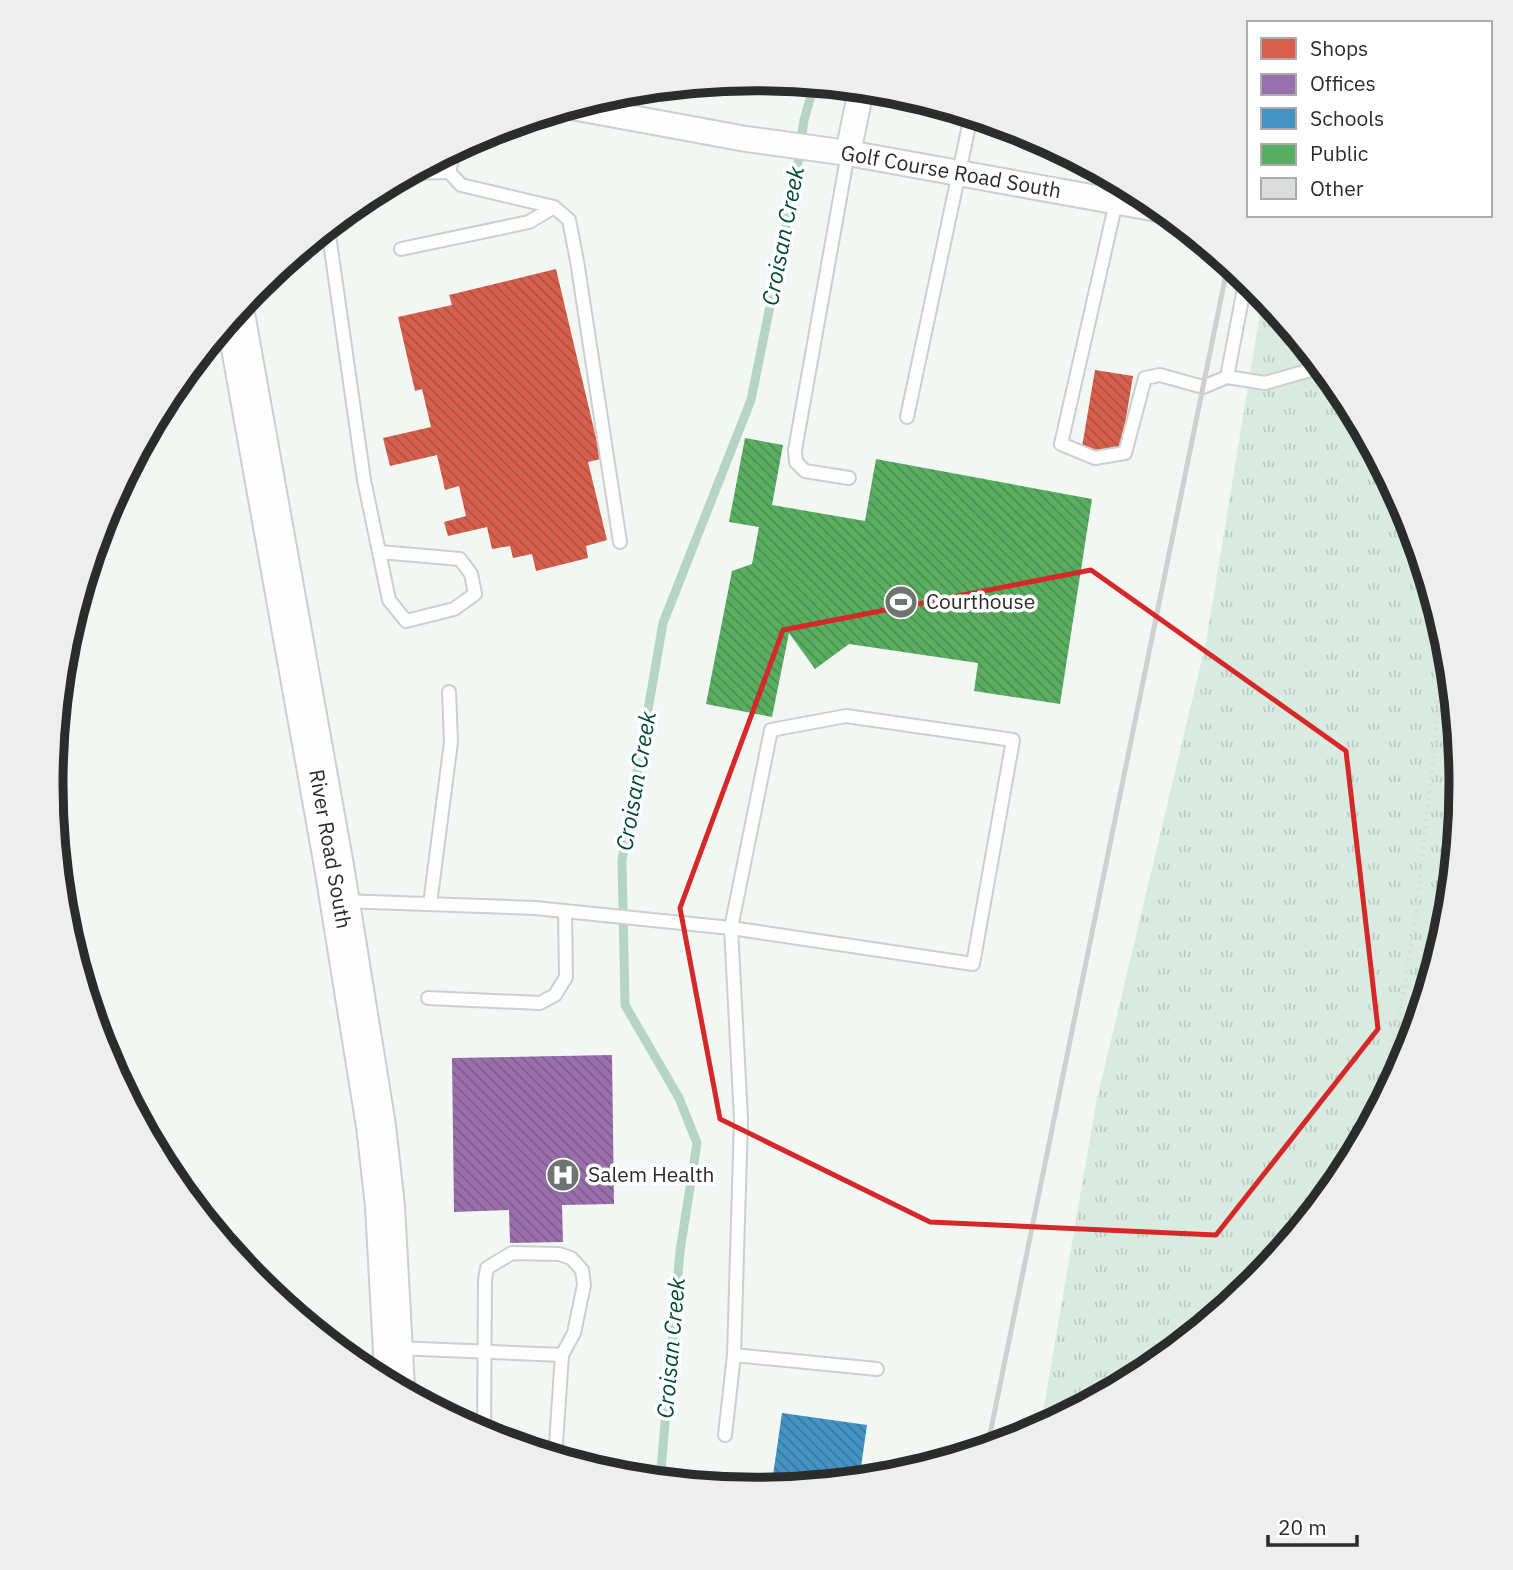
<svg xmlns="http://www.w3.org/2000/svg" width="1513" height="1570" viewBox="0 0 1513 1570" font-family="'IBM Plex Sans',sans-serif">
	<defs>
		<pattern id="grass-tufts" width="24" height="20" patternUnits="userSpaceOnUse" patternTransform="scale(1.75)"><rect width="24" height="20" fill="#d9ebe1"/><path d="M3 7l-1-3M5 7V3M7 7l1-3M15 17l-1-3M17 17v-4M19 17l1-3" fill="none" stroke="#bacac1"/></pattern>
		<pattern id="shops-back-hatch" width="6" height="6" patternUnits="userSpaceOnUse" patternTransform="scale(1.75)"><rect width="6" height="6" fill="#d6604d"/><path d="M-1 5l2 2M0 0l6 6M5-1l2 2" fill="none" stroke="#ae5040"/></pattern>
		<pattern id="offices-back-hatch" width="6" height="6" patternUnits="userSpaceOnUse" patternTransform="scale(1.75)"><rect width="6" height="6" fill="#9970ab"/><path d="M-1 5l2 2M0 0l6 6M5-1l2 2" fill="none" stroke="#7d5c8b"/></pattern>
		<pattern id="schools-back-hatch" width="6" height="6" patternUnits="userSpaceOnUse" patternTransform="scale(1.75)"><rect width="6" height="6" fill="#4393c3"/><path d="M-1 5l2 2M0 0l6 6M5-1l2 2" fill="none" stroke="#38789f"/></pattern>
		<pattern id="public-back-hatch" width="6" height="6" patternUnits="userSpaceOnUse" patternTransform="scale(1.75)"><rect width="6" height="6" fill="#5aae61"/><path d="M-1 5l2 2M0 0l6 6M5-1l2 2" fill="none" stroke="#4b8e50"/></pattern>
		<pattern id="building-back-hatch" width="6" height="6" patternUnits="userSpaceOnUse" patternTransform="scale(1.75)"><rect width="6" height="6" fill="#dadcdb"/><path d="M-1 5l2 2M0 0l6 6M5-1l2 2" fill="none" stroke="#bbbdbc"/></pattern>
	</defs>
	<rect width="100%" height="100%" fill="#f2f7f4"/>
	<!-- grass -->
	<path fill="url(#grass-tufts)" d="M 1263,295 L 1344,393 L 1409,515 L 1449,648 L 1462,785 L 1449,923 L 1408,1055 L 1343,1177 L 1255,1284 L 1148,1372 L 1040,1430 L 1096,1103 L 1206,642 Z"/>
	<!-- shops -->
	<g fill="url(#shops-back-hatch)">
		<path d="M 556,269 L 601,459 L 588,462 L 607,540 L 586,546 L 588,558 L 536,571 L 532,554 L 513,558 L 510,546 L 492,549 L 487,527 L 448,536 L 444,522 L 466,516 L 459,486 L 445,490 L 437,455 L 390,466 L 383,438 L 431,427 L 422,389 L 415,391 L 398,317 L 452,305 L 449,295 Z"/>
		<path d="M 1095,370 L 1133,376 L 1120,454 L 1082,447 Z"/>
	</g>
	<!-- offices -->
	<path fill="url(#offices-back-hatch)" d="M 612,1055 L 614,1204 L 562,1205 L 563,1242 L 510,1243 L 509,1210 L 454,1212 L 452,1058 Z"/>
	<!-- schools -->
	<path fill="url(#schools-back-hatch)" d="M 782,1413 L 867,1425 L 859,1481 L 771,1489 Z"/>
	<!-- public -->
	<path fill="url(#public-back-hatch)" d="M 745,438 L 783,445 L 772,505 L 865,521 L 876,459 L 1092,499 L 1060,704 L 974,691 L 978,663 L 849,644 L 815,669 L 789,633 L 772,717 L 706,704 L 732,571 L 752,564 L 759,527 L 729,522 Z"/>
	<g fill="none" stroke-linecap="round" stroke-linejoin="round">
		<!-- stream -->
		<path stroke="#b6d4c4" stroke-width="9" d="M 660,1481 L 680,1251 L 697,1143 L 679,1098 L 625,1005 L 622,860 L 663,623 L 751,400 L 795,183 L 804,120 L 814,85"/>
	</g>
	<!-- building -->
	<path fill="url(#building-back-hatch)" d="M 1285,321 L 1293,332 L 1307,349 L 1280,343 Z"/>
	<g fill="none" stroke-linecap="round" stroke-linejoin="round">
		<defs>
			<g id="lane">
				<path d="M 454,151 L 449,172 L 461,185 L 554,207 L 569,220 L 577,261 L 620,542"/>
				<path d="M 848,153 L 795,450 L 796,462 L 805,471 L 849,478"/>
				<path d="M 412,173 L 449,172"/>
				<path d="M 1116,202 L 1061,444 L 1095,458 L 1125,453 L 1145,378 L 1160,375 L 1203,387 L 1227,377 L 1265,383 L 1311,370 L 1325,371"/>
				<path d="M 328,228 L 364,480 L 389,600 L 406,621 L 454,609 L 475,594 L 471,574 L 460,559 L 380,552"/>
				<path d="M 401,249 L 529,222 L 554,207"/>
				<path d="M 1227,377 L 1246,278"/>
				<path d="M 907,417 L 971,116"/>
				<path d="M 846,716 L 1013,740 L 973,964 L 731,928 L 771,730 Z"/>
				<path d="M 343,901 L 535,908 L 731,928 L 741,1119 L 734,1355 L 725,1435"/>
				<path d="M 430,904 L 451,742 L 449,692"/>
				<path d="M 428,998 L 540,1003 L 555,995 L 566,977 L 565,911"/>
				<path d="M 397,1348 L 562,1355"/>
				<path d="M 734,1355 L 877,1369"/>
				<path d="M 484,1436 L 485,1280 L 487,1268 L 512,1253 L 559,1254 L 571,1258 L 582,1270 L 584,1285 L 574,1333 L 562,1355 L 555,1458"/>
			</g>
			<g id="street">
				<path d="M 572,107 L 746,139 L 848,153 L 1163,210"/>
				<path d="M 848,153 L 861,90"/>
			</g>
			<path id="primary" d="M 235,314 L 334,866 L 376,1126 L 385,1206 L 395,1388"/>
		</defs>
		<!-- lane casing -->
		<use href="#lane" stroke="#cccfcd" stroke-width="16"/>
		<!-- street casing -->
		<use href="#street" stroke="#cccfcd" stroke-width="28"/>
		<!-- primary casing -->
		<use href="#primary" stroke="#cccfcd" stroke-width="42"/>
		<!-- path -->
		<path stroke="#dbdcdb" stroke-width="4.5" stroke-dasharray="2 5" stroke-linecap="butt" d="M 1375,1117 L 1384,1070 L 1400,1013 L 1415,924 L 1438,712 L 1438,611"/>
		<!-- lane -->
		<use href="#lane" stroke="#fdfefd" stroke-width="12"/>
		<!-- street -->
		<use href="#street" stroke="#fdfefd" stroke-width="24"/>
		<!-- primary -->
		<use href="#primary" stroke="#fdfefd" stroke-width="38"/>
		<!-- rail -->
		<path stroke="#cecfcf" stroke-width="5" d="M 987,1449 L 1228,264"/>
	</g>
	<!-- marked area -->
	<path fill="none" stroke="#d62828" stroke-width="5" stroke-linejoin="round" d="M 1091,570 L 1346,751 L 1378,1029 L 1216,1235 L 930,1222 L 720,1119 L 680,908 L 783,630 Z"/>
	<!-- icons -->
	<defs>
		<symbol id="stadium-disc" viewBox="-11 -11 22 22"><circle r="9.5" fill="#707471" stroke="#fff"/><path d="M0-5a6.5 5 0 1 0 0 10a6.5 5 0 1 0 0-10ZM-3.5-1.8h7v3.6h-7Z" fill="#fff"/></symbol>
		<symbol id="hospital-disc" viewBox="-11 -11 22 22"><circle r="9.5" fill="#707471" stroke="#fff"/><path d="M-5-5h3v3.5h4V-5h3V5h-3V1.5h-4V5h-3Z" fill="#fff"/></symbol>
	</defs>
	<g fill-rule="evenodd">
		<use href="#stadium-disc" x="882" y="583" width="38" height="38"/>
		<use href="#hospital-disc" x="544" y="1156" width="38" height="38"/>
	</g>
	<g text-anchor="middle" stroke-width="7" stroke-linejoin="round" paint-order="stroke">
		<!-- street labels -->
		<g font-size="21" fill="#2a2d2b" stroke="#fff">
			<text transform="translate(951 172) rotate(10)" y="7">Golf Course Road South</text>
			<text transform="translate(330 849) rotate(80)" y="7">River Road South</text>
		</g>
		<!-- poi labels -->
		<g font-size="21" fill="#2a2d2b" stroke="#fff" text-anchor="start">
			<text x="926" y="609">Courthouse</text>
			<text x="588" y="1182">Salem Health</text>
		</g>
		<!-- water labels -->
		<g font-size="23" font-style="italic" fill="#004c30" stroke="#fff">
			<text transform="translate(783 236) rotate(-79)" y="8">Croisan Creek</text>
			<text transform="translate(636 781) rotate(-80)" y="8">Croisan Creek</text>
			<text transform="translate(671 1348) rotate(-85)" y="8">Croisan Creek</text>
		</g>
	</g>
	<!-- crop -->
	<path d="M0 0H1513V1570H0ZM63 784a693 693 0 1 1 1386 0a693 693 0 1 1-1386 0Z" fill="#eee" fill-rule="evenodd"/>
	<path fill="none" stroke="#2a2d2b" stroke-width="9" d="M63 784a693 693 0 1 1 1386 0a693 693 0 1 1-1386 0Z"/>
	<!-- legend -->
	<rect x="1247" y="21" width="245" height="196" fill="#ffffff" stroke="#aaabaa" stroke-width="2"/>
	<rect x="1261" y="38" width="35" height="21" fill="#d6604d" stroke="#aaabaa" stroke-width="2"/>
	<text x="1310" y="56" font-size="21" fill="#2a2d2b">Shops</text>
	<rect x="1261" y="74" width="35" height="21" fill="#9970ab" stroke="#aaabaa" stroke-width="2"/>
	<text x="1310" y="91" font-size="21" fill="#2a2d2b">Offices</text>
	<rect x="1261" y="108" width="35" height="21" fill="#4393c3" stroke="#aaabaa" stroke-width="2"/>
	<text x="1310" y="126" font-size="21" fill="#2a2d2b">Schools</text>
	<rect x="1261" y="144" width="35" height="21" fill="#5aae61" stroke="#aaabaa" stroke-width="2"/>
	<text x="1310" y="161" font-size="21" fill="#2a2d2b">Public</text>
	<rect x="1261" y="178" width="35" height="21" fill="#dadcdb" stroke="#aaabaa" stroke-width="2"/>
	<text x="1310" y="196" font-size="21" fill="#2a2d2b">Other</text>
	<!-- scale -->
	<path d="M1268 1535v10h89v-10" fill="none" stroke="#2a2d2b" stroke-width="3.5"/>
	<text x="1278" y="1535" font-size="21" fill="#2a2d2b" stroke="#ffffff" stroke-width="5" paint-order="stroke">20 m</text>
</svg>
